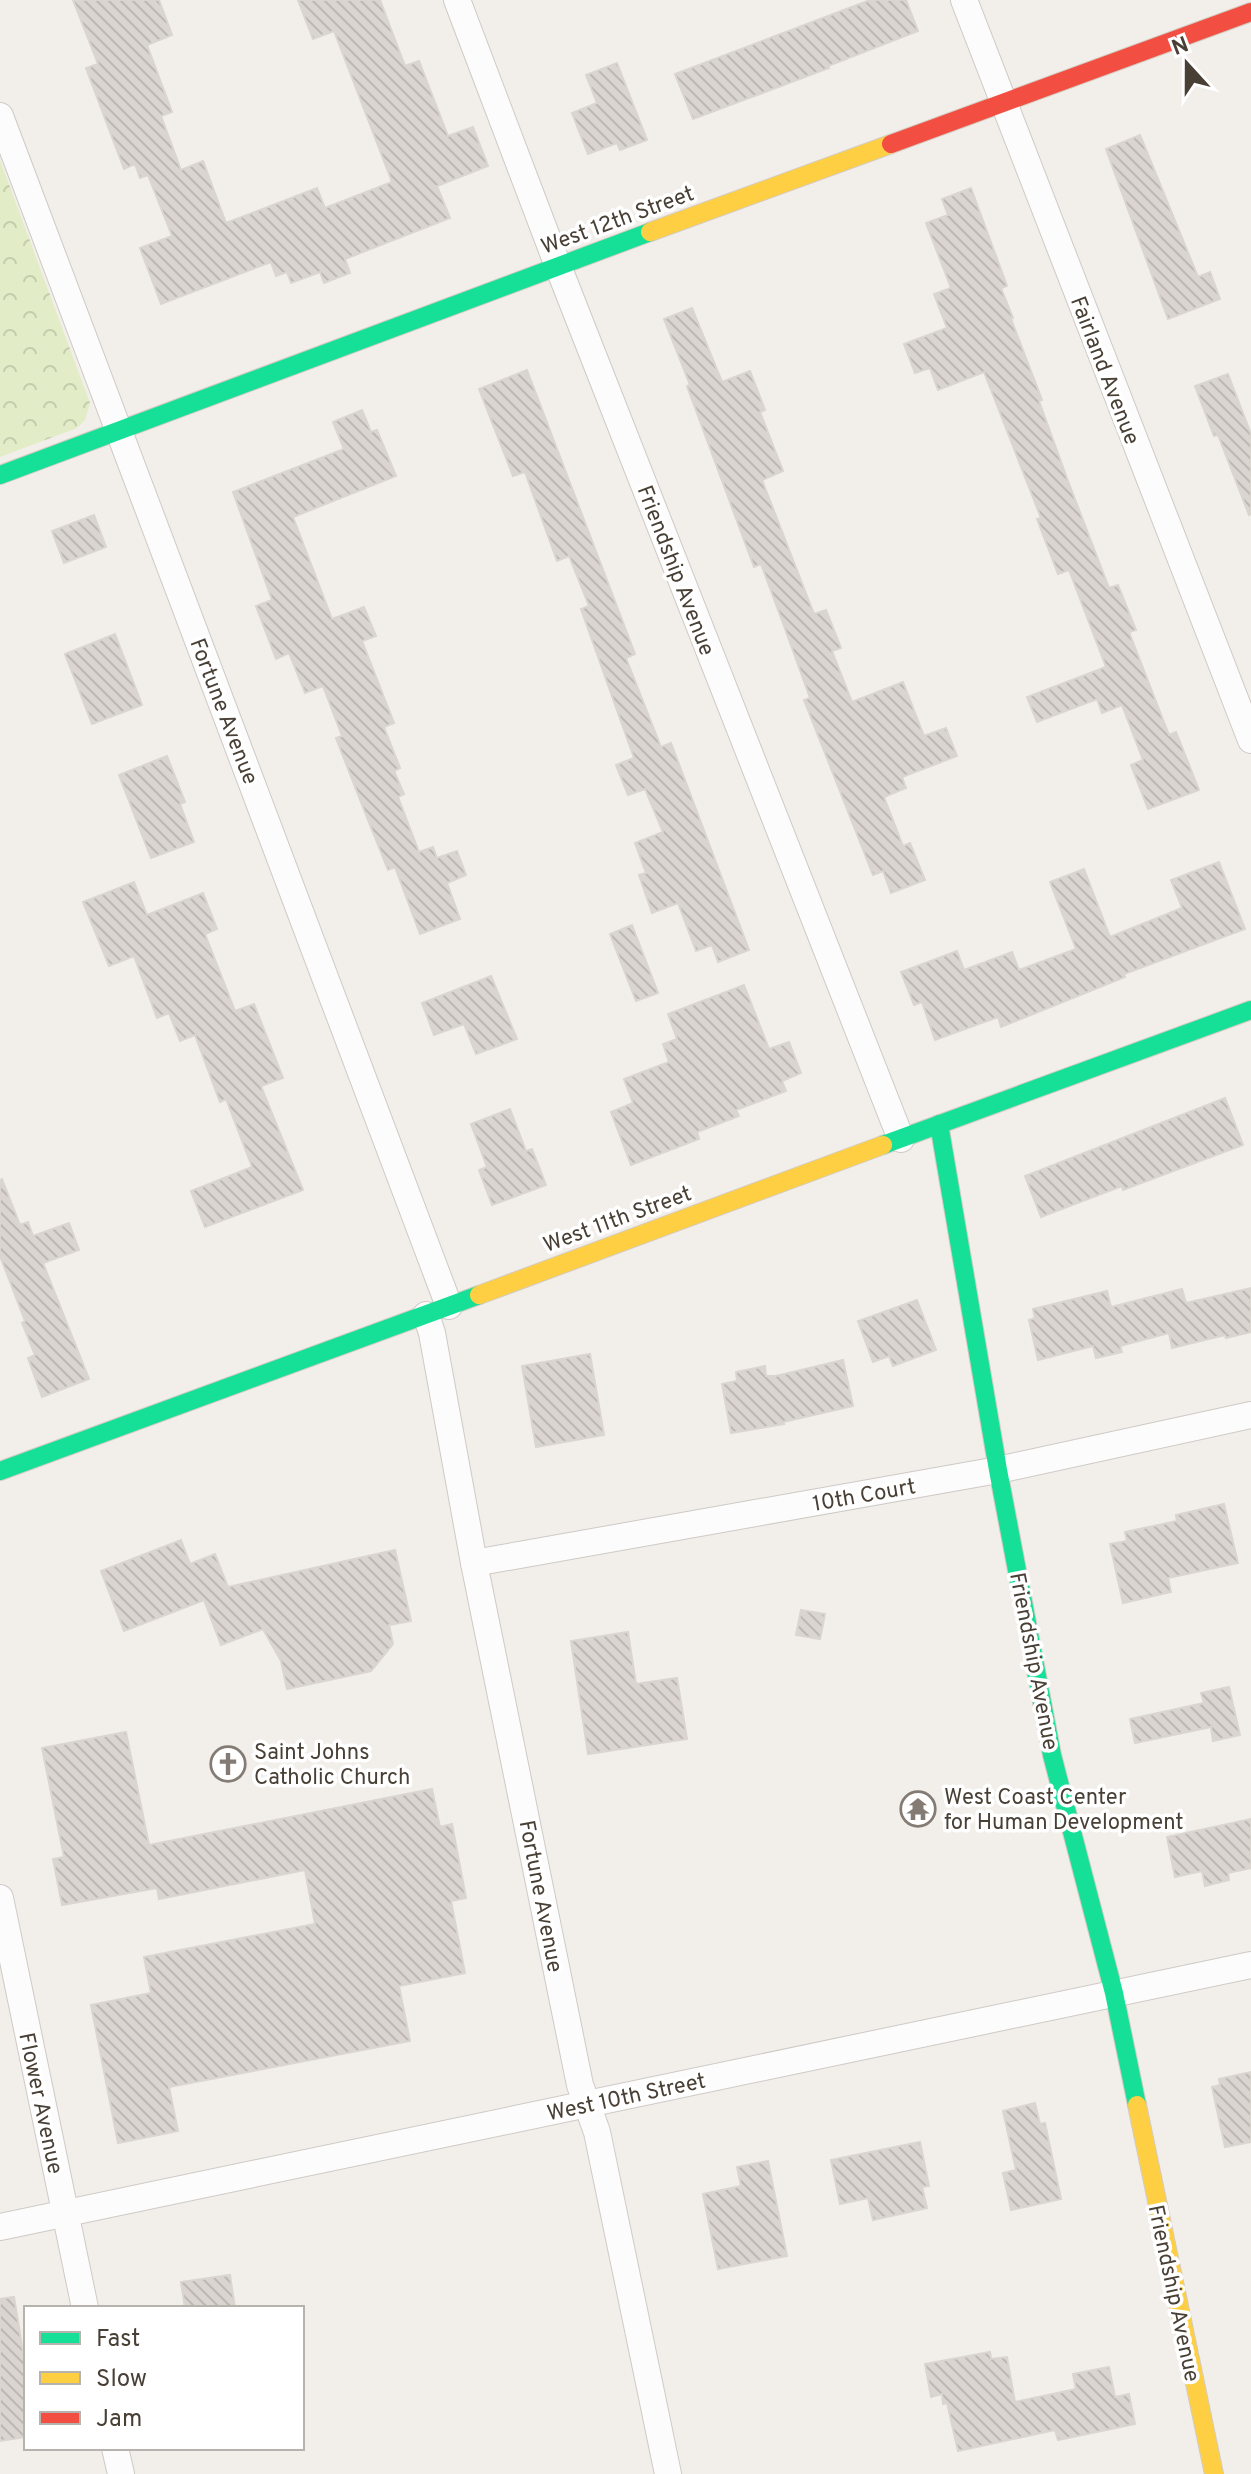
<svg xmlns="http://www.w3.org/2000/svg" width="1251" height="2474" viewBox="0 0 1251 2474" font-family="Overpass,sans-serif">
	<defs>
		<pattern id="park-crowns" width="20" height="18" patternUnits="userSpaceOnUse" patternTransform="scale(2)"><rect width="20" height="18" fill="#e2edc7"/><path d="M2 6a3 3 0 1 1 6 0M12 15a3 3 0 1 1 6 0" fill="none" stroke="#c3ccac"/></pattern>
		<pattern id="building-back-hatch" width="6" height="6" patternUnits="userSpaceOnUse" patternTransform="scale(2)"><rect width="6" height="6" fill="#dad5d1"/><path d="M-1 5l2 2M0 0l6 6M5-1l2 2" fill="none" stroke="#bdb8b4"/></pattern>
	</defs>
	<rect width="100%" height="100%" fill="#f2eeea"/>
	<!-- park -->
	<path fill="url(#park-crowns)" d="M 0,160 L 90,403 L 85,420 L 77,428 L 0,457 Z"/>
	<!-- building -->
	<g fill="url(#building-back-hatch)" stroke="#dad5cf" stroke-width="2">
		<path d="M 73,0 L 159,0 L 172,35 L 147,45 L 172,112 L 161,116 L 181,170 L 203,161 L 226,223 L 317,188 L 325,208 L 392,182 L 334,31 L 313,39 L 298,0 L 380,0 L 405,66 L 419,61 L 448,136 L 473,127 L 488,166 L 437,186 L 450,218 L 345,259 L 350,273 L 324,283 L 320,272 L 291,283 L 287,272 L 276,276 L 271,262 L 161,304 L 140,248 L 172,236 L 148,175 L 140,178 L 135,164 L 124,169 L 86,68 L 98,64 Z"/>
		<path d="M 870,0 L 906,0 L 918,31 L 828,66 L 829,68 L 693,119 L 675,74 Z"/>
		<path d="M 617,63 L 647,140 L 620,150 L 617,143 L 588,154 L 572,113 L 597,103 L 586,75 Z"/>
		<path d="M 1140,135 L 1198,277 L 1210,272 L 1220,299 L 1168,319 L 1106,149 Z"/>
		<path d="M 971,188 L 1007,286 L 1001,288 L 1013,318 L 1011,319 L 1042,400 L 1039,401 L 1068,481 L 1109,588 L 1118,585 L 1136,630 L 1129,632 L 1169,735 L 1176,732 L 1199,790 L 1148,809 L 1131,765 L 1143,760 L 1122,705 L 1102,713 L 1097,699 L 1037,722 L 1027,697 L 1106,667 L 1069,570 L 1058,574 L 1037,519 L 1041,518 L 984,372 L 938,390 L 930,368 L 915,373 L 904,344 L 947,328 L 934,294 L 951,288 L 926,223 L 948,215 L 942,199 Z"/>
		<path d="M 692,308 L 722,382 L 750,371 L 765,410 L 760,412 L 783,471 L 762,480 L 814,614 L 826,610 L 841,648 L 832,651 L 852,702 L 903,682 L 924,736 L 946,728 L 957,756 L 902,777 L 906,788 L 884,797 L 903,846 L 910,843 L 925,880 L 891,893 L 883,871 L 873,875 L 804,700 L 810,698 L 784,626 L 761,564 L 754,567 L 687,386 L 690,385 L 664,319 Z"/>
		<path d="M 527,370 L 635,654 L 626,658 L 661,747 L 671,743 L 749,950 L 718,962 L 712,945 L 696,951 L 678,903 L 652,913 L 639,875 L 646,873 L 635,843 L 663,832 L 645,789 L 628,795 L 616,765 L 634,758 L 581,609 L 589,606 L 569,556 L 557,561 L 525,472 L 513,476 L 479,389 Z"/>
		<path d="M 1228,374 L 1251,434 L 1251,514 L 1249,515 L 1218,435 L 1214,436 L 1195,386 Z"/>
		<path d="M 362,410 L 371,432 L 377,430 L 396,476 L 293,517 L 332,619 L 364,607 L 376,636 L 362,641 L 394,723 L 384,727 L 400,768 L 394,771 L 404,794 L 398,797 L 419,852 L 433,847 L 437,858 L 457,851 L 466,875 L 447,883 L 460,919 L 420,934 L 395,867 L 388,870 L 364,810 L 336,738 L 342,736 L 323,686 L 305,693 L 289,653 L 276,659 L 256,606 L 272,600 L 233,492 L 344,449 L 333,422 Z"/>
		<path d="M 94,515 L 106,547 L 64,563 L 52,531 Z"/>
		<path d="M 115,634 L 142,705 L 92,724 L 65,654 Z"/>
		<path d="M 167,756 L 185,802 L 180,804 L 194,842 L 151,858 L 119,775 Z"/>
		<path d="M 1219,862 L 1245,929 L 1124,974 L 1125,977 L 1001,1027 L 998,1017 L 935,1040 L 922,1002 L 914,1005 L 901,972 L 957,951 L 964,970 L 1012,952 L 1019,970 L 1076,949 L 1050,882 L 1084,869 L 1110,937 L 1182,908 L 1171,880 Z"/>
		<path d="M 134,882 L 147,915 L 203,893 L 217,929 L 205,934 L 235,1011 L 254,1004 L 283,1078 L 261,1086 L 303,1190 L 205,1227 L 191,1191 L 252,1167 L 226,1099 L 220,1102 L 195,1035 L 180,1041 L 169,1013 L 157,1018 L 134,956 L 109,966 L 83,902 Z"/>
		<path d="M 632,925 L 658,993 L 636,1001 L 610,934 Z"/>
		<path d="M 491,976 L 517,1039 L 476,1054 L 464,1024 L 434,1035 L 422,1003 Z"/>
		<path d="M 744,985 L 769,1049 L 789,1042 L 801,1073 L 782,1081 L 786,1091 L 736,1110 L 739,1116 L 697,1132 L 699,1139 L 631,1165 L 611,1112 L 633,1103 L 624,1079 L 669,1062 L 663,1044 L 677,1039 L 668,1014 Z"/>
		<path d="M 1225,1098 L 1243,1145 L 1123,1190 L 1122,1186 L 1041,1217 L 1025,1176 Z"/>
		<path d="M 510,1109 L 526,1151 L 532,1149 L 546,1185 L 492,1205 L 479,1170 L 487,1167 L 471,1124 Z"/>
		<path d="M 2,1179 L 20,1225 L 28,1222 L 33,1236 L 69,1223 L 79,1250 L 43,1263 L 89,1379 L 42,1397 L 28,1358 L 35,1355 L 22,1323 L 25,1321 L 0,1256 L 0,1180 Z"/>
		<path d="M 1251,1288 L 1251,1332 L 1226,1338 L 1225,1335 L 1172,1348 L 1169,1333 L 1120,1346 L 1122,1352 L 1096,1358 L 1093,1346 L 1038,1360 L 1029,1320 L 1035,1318 L 1033,1309 L 1107,1291 L 1111,1307 L 1182,1289 L 1186,1303 Z"/>
		<path d="M 917,1300 L 936,1350 L 893,1366 L 889,1356 L 873,1362 L 858,1321 Z"/>
		<path d="M 590,1354 L 604,1435 L 536,1447 L 522,1366 Z"/>
		<path d="M 843,1360 L 853,1406 L 783,1422 L 784,1424 L 731,1433 L 722,1384 L 737,1381 L 736,1372 L 765,1366 L 766,1376 L 776,1376 Z"/>
		<path d="M 1224,1504 L 1238,1563 L 1168,1578 L 1171,1592 L 1123,1603 L 1110,1544 L 1127,1541 L 1125,1532 L 1177,1521 L 1176,1515 Z"/>
		<path d="M 181,1540 L 190,1564 L 215,1554 L 228,1587 L 395,1550 L 411,1621 L 389,1625 L 393,1644 L 371,1671 L 287,1689 L 281,1661 L 263,1629 L 221,1645 L 204,1600 L 124,1631 L 101,1571 Z"/>
		<path d="M 801,1610 L 825,1614 L 820,1639 L 796,1635 Z"/>
		<path d="M 628,1632 L 636,1684 L 677,1678 L 687,1739 L 588,1754 L 571,1641 Z"/>
		<path d="M 1229,1687 L 1240,1735 L 1213,1741 L 1211,1727 L 1135,1743 L 1130,1719 L 1204,1703 L 1201,1693 Z"/>
		<path d="M 126,1732 L 149,1845 L 432,1789 L 440,1827 L 452,1824 L 466,1898 L 451,1901 L 465,1973 L 399,1986 L 410,2041 L 169,2087 L 178,2131 L 118,2143 L 91,2005 L 151,1993 L 144,1957 L 315,1924 L 305,1870 L 159,1899 L 157,1888 L 62,1905 L 53,1859 L 64,1857 L 42,1748 Z"/>
		<path d="M 1251,1819 L 1251,1868 L 1228,1873 L 1229,1880 L 1205,1886 L 1202,1871 L 1175,1877 L 1167,1837 Z"/>
		<path d="M 1251,2072 L 1251,2142 L 1225,2147 L 1212,2087 L 1220,2085 L 1219,2079 Z"/>
		<path d="M 1035,2103 L 1040,2124 L 1045,2123 L 1061,2199 L 1011,2210 L 1003,2173 L 1016,2170 L 1003,2111 Z"/>
		<path d="M 920,2142 L 929,2186 L 922,2187 L 927,2208 L 873,2220 L 868,2198 L 840,2204 L 831,2160 Z"/>
		<path d="M 768,2161 L 787,2256 L 718,2269 L 703,2194 L 741,2186 L 737,2167 Z"/>
		<path d="M 230,2275 L 235,2308 L 185,2308 L 181,2282 Z"/>
		<path d="M 14,2297 L 26,2370 L 26,2437 L 0,2441 L 0,2299 Z"/>
		<path d="M 990,2352 L 991,2359 L 1007,2357 L 1015,2402 L 1076,2389 L 1073,2374 L 1109,2367 L 1115,2397 L 1129,2394 L 1135,2424 L 1058,2440 L 1055,2430 L 958,2451 L 947,2403 L 943,2404 L 942,2394 L 931,2397 L 925,2364 Z"/>
	</g>
	<g fill="none" stroke-linecap="round" stroke-linejoin="round">
		<defs>
			<g id="street">
				<path d="M 457,0 L 558,266 L 901,1139"/>
				<path d="M 964,0 L 1251,740"/>
				<path d="M 0,116 L 449,1306"/>
				<path d="M 426,1315 L 432,1333 L 474,1563 L 580,2085 L 597,2132 L 668,2474"/>
				<path d="M 474,1563 L 998,1470 L 1251,1415"/>
				<path d="M 0,1898 L 85,2308"/>
				<path d="M 0,2227 L 1251,1965"/>
				<path d="M 115,2448 L 121,2474"/>
			</g>
			<g id="fast">
				<path d="M 0,475 L 650,232"/>
				<path d="M 939,1124 L 998,1470 L 1052,1755 L 1114,1993 L 1137,2105"/>
				<path d="M 883,1145 L 1251,1010"/>
				<path d="M 0,1471 L 479,1295"/>
			</g>
			<g id="slow">
				<path d="M 650,232 L 891,144"/>
				<path d="M 479,1295 L 883,1145"/>
				<path d="M 1137,2105 L 1214,2474"/>
			</g>
			<path id="jam" d="M 891,144 L 1251,12"/>
		</defs>
		<!-- street casing -->
		<use href="#street" stroke="#cecac6" stroke-width="28"/>
		<!-- fast casing -->
		<use href="#fast" stroke="#d3ccc1" stroke-width="20"/>
		<!-- slow casing -->
		<use href="#slow" stroke="#d3ccc1" stroke-width="20"/>
		<!-- jam casing -->
		<use href="#jam" stroke="#d3ccc1" stroke-width="20"/>
		<!-- street -->
		<use href="#street" stroke="#fdfcfc" stroke-width="26"/>
		<!-- fast -->
		<use href="#fast" stroke="#16e098" stroke-width="18"/>
		<!-- slow -->
		<use href="#slow" stroke="#ffcf43" stroke-width="18"/>
		<!-- jam -->
		<use href="#jam" stroke="#f24e42" stroke-width="18"/>
	</g>
	<!-- icons -->
	<defs>
		<symbol id="church-ring" viewBox="-11 -11 22 22"><circle r="9.5" fill="#fff" stroke="#847c74" stroke-width="1.5"/><path d="M-1.2-6h2.4v3.5h3.3v2.4h-3.3V6h-2.4V-.1h-3.3v-2.4h3.3Z" fill="#847c74"/></symbol>
		<symbol id="temple-ring" viewBox="-11 -11 22 22"><circle r="9.5" fill="#fff" stroke="#847c74" stroke-width="1.5"/><path d="M0-6L5-2H3V0L6.5 2.5H4V6H1.5V3h-3V6H-4V2.5H-6.5L-3 0V-2H-5Z" fill="#847c74"/></symbol>
	</defs>
	<g fill-rule="evenodd">
		<use href="#church-ring" x="208" y="1744" width="40" height="40"/>
		<use href="#temple-ring" x="898" y="1789" width="40" height="40"/>
	</g>
	<g text-anchor="middle" stroke-width="7" stroke-linejoin="round" paint-order="stroke">
		<!-- street labels -->
		<g font-size="22" fill="#483f35" stroke="#fff">
			<text transform="translate(617 219) rotate(-20)" y="8">West 12th Street</text>
			<text transform="translate(1106 370) rotate(69)" y="8">Fairland Avenue</text>
			<text transform="translate(677 570) rotate(69)" y="8">Friendship Avenue</text>
			<text transform="translate(225 711) rotate(69)" y="8">Fortune Avenue</text>
			<text transform="translate(617 1218) rotate(-20)" y="8">West 11th Street</text>
			<text transform="translate(864 1494) rotate(-10)" y="8">10th Court</text>
			<text transform="translate(1035 1661) rotate(79)" y="8">Friendship Avenue</text>
			<text transform="translate(542 1896) rotate(79)" y="8">Fortune Avenue</text>
			<text transform="translate(626 2096) rotate(-12)" y="8">West 10th Street</text>
			<text transform="translate(42 2103) rotate(78)" y="8">Flower Avenue</text>
			<text transform="translate(1175 2293) rotate(78)" y="8">Friendship Avenue</text>
		</g>
		<!-- poi labels -->
		<g font-size="22" fill="#483f35" stroke="#fff" text-anchor="start">
			<text x="254" y="1759">Saint Johns<tspan x="254" dy="25">Catholic Church</tspan></text>
			<text x="944" y="1804">West Coast Center<tspan x="944" dy="25">for Human Development</tspan></text>
		</g>
	</g>
	<!-- legend -->
	<rect x="24" y="2306" width="280" height="144" fill="#ffffff" stroke="#b6b2ae" stroke-width="2"/>
	<rect x="40" y="2332" width="40" height="12" fill="#16e098" stroke="#b6b2ae" stroke-width="2"/>
	<text x="96" y="2346" font-size="24" fill="#483f35">Fast</text>
	<rect x="40" y="2372" width="40" height="12" fill="#ffcf43" stroke="#b6b2ae" stroke-width="2"/>
	<text x="96" y="2386" font-size="24" fill="#483f35">Slow</text>
	<rect x="40" y="2412" width="40" height="12" fill="#f24e42" stroke="#b6b2ae" stroke-width="2"/>
	<text x="96" y="2426" font-size="24" fill="#483f35">Jam</text>
	<!-- north arrow -->
	<g transform="translate(1187 64) rotate(339)" stroke="#ffffff" stroke-width="6" paint-order="stroke">
	<path d="M0-6L14 30L0 20L-14 30Z" fill="#483f35"/>
	<text y="-12" font-size="22" font-weight="bold" text-anchor="middle" fill="#483f35">N</text>
	</g>
</svg>
